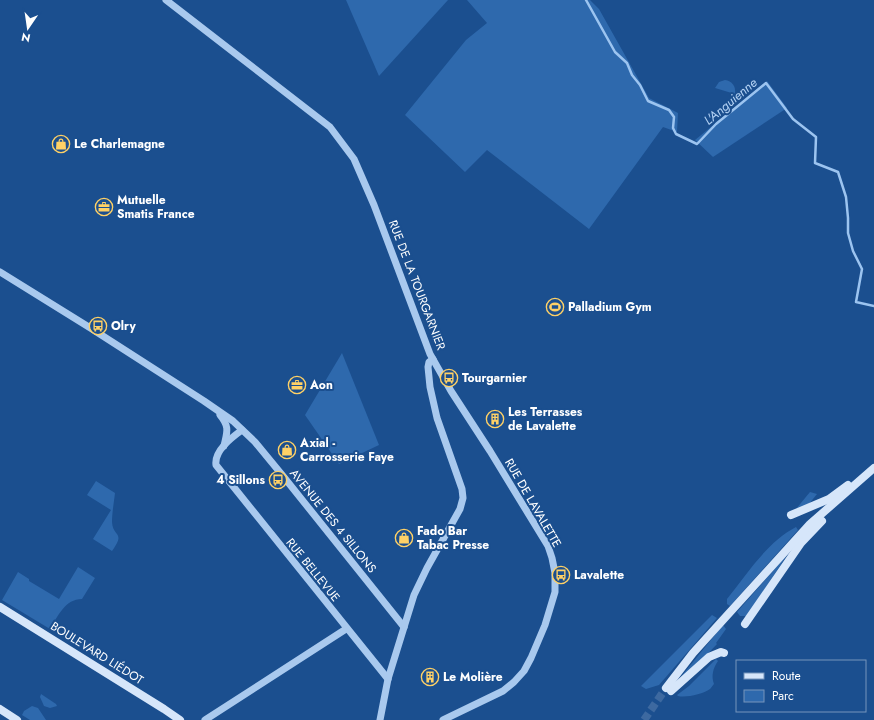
<svg xmlns="http://www.w3.org/2000/svg" width="874" height="720" viewBox="0 0 874 720" font-family="Jost,sans-serif">
	<rect width="100%" height="100%" fill="#1b4f8f"/>
	<!-- green -->
	<g fill="#2e69ad">
		<path d="M 346,0 L 448,0 L 379,76 Z"/>
		<path d="M 467,0 L 590,0 L 599,9 L 649,98 L 678,113 L 677,132 L 663,127 L 589,229 L 487,150 L 465,172 L 405,115 L 466,40 L 487,23 Z"/>
		<path d="M 725,80 C 732,81 736,86 735,94 L 715,88 L 719,82 Z"/>
		<path d="M 767,81 L 787,108 L 713,157 L 695,140 Z"/>
		<path d="M 342,353 L 379,445 L 339,464 L 305,415 Z"/>
		<path d="M 96,481 L 115,493 C 114,502 112,513 112,522 C 113,538 126,531 112,551 L 93,539 L 111,510 L 87,495 Z"/>
		<path d="M 810,492 L 817,494 L 809,504 L 796,509 Z"/>
		<path d="M 796,527 L 798,530 L 730,606 L 727,604 L 727,599 C 747,574 767,542 796,527 Z"/>
		<path d="M 787,555 L 747,616 L 740,616 L 737,612 Z"/>
		<path d="M 78,567 L 95,578 L 82,599 C 65,599 58,616 50,629 L 2,600 L 18,572 L 29,579 L 29,581 L 59,599 Z"/>
		<path d="M 712,615 L 717,618 L 659,685 L 646,689 L 641,686 Z"/>
		<path d="M 723,625 L 726,629 L 716,643 L 717,644 L 697,665 L 680,678 Z"/>
		<path d="M 716,659 L 718,661 C 713,668 711,676 714,684 C 713,685 711,688 710,689 C 703,694 686,698 678,696 L 677,695 L 689,686 Z"/>
		<path d="M 41,694 L 56,704 L 57,706 L 50,708 L 44,706 L 40,697 Z"/>
		<path d="M 32,706 L 38,708 L 46,720 L 30,720 L 22,715 L 24,711 Z"/>
	</g>
	<g fill="none" stroke-linecap="round" stroke-linejoin="round">
		<!-- stream -->
		<path stroke="#9cc4f0" stroke-width="2.5" d="M 586,0 L 615,52 L 627,63 L 632,75 L 640,85 L 648,101 L 669,110 L 674,117 L 673,128 L 676,134 L 697,144 L 716,124 L 766,83 L 793,119 L 816,137 L 815,163 L 838,172 L 846,197 L 848,218 L 848,233 L 853,251 L 862,269 L 856,302 L 874,306"/>
		<!-- secondary-tunnel -->
		<path stroke="#3d69a0" stroke-width="8" stroke-dasharray="8 4" stroke-linecap="butt" d="M 644,720 L 666,688"/>
		<!-- tertiary -->
		<g stroke="#a9c9ee" stroke-width="7">
			<path d="M 166,0 L 330,127 L 354,159 L 374,205 L 430,354 L 451,391 L 490,451 L 548,546 L 552,558 L 555,573 L 555,592 L 545,625 L 531,658 L 524,671 L 514,682 L 503,691 L 443,720"/>
			<path d="M 0,272 L 92,329 L 204,401 L 233,421 L 255,442 L 283,476 L 404,627"/>
			<path d="M 220,415 C 230,427 227,432 224,446"/>
			<path d="M 242,430 C 231,438 214,451 216,465 L 388,679"/>
			<path d="M 205,720 L 346,629"/>
			<path d="M 380,720 L 388,679 L 414,595 L 427,568 L 460,509 L 463,498 L 462,489 L 437,418 L 430,387 L 428,367 L 429,362 L 433,359"/>
		</g>
		<!-- secondary -->
		<g stroke="#d6e6fa" stroke-width="8">
			<path d="M 791,515 L 829,499 L 848,485"/>
			<path d="M 0,607 L 164,709 L 180,720"/>
			<path d="M 745,624 L 801,543 L 822,521"/>
			<path d="M 666,688 L 693,653 L 810,524 L 874,468"/>
			<path d="M 671,691 L 709,657 L 721,652 L 724,653"/>
			<path d="M 0,709 L 17,720"/>
		</g>
	</g>
	<!-- icons -->
	<defs>
		<symbol id="shop-ring" viewBox="-11 -11 22 22"><circle r="9.5" fill="#1b4f8f" stroke="#ffd166" stroke-width="1.5"/><path d="M-5-2.5h2.3a2.7 3.5 0 0 1 5.4 0H5L5.5 6h-11ZM-1.5-2.5h3a1.5 2.3 0 0 0-3 0Z" fill="#ffd166"/></symbol>
		<symbol id="office-ring" viewBox="-11 -11 22 22"><circle r="9.5" fill="#1b4f8f" stroke="#ffd166" stroke-width="1.5"/><path d="M-6-3h4V-5.5h4V-3h4V5H-6ZM-1-4.5V-3h2v-1.5ZM-6 0V1H6V0Z" fill="#ffd166"/></symbol>
		<symbol id="stadium-ring" viewBox="-11 -11 22 22"><circle r="9.5" fill="#1b4f8f" stroke="#ffd166" stroke-width="1.5"/><path d="M0-5a6.5 5 0 1 0 0 10a6.5 5 0 1 0 0-10ZM-3.5-1.8h7v3.6h-7Z" fill="#ffd166"/></symbol>
		<symbol id="bus-ring" viewBox="-11 -11 22 22"><circle r="9.5" fill="#1b4f8f" stroke="#ffd166" stroke-width="1.5"/><path d="M-5-6H5V4H4V6H2V4H-2V6H-4V4H-5ZM-3.5-4V0h7V-4ZM-3.5 1.2v1.5H-2V1.2ZM2 1.2v1.5H3.5V1.2Z" fill="#ffd166"/></symbol>
		<symbol id="building-ring" viewBox="-11 -11 22 22"><circle r="9.5" fill="#1b4f8f" stroke="#ffd166" stroke-width="1.5"/><path d="M-4-6H4V6H1V3H-1V6H-4ZM-2.5-4.3h1.7v1.8h-1.7ZM.8-4.3h1.7v1.8H.8ZM-2.5-1h1.7V.8h-1.7ZM.8-1h1.7V.8H.8Z" fill="#ffd166"/></symbol>
	</defs>
	<g fill-rule="evenodd">
		<use href="#shop-ring" x="51" y="134" width="20" height="20"/>
		<use href="#office-ring" x="94" y="197" width="20" height="20"/>
		<use href="#stadium-ring" x="545" y="297" width="20" height="20"/>
		<use href="#bus-ring" x="88" y="316" width="20" height="20"/>
		<use href="#bus-ring" x="439" y="368" width="20" height="20"/>
		<use href="#office-ring" x="287" y="375" width="20" height="20"/>
		<use href="#building-ring" x="485" y="409" width="20" height="20"/>
		<use href="#shop-ring" x="277" y="440" width="20" height="20"/>
		<use href="#bus-ring" x="268" y="470" width="20" height="20"/>
		<use href="#shop-ring" x="394" y="528" width="20" height="20"/>
		<use href="#bus-ring" x="551" y="565" width="20" height="20"/>
		<use href="#building-ring" x="420" y="667" width="20" height="20"/>
	</g>
	<g text-anchor="middle" stroke-width="4" stroke-linejoin="round" paint-order="stroke">
		<!-- poi labels -->
		<g font-size="12" font-weight="bold" fill="#fff" stroke="#1b4f8f" text-anchor="start">
			<text x="74" y="148">Le Charlemagne</text>
			<text x="117" y="204">Mutuelle<tspan x="117" dy="14">Smatis France</tspan></text>
			<text x="568" y="311">Palladium Gym</text>
			<text x="111" y="330">Olry</text>
			<text x="462" y="382">Tourgarnier</text>
			<text x="310" y="389">Aon</text>
			<text x="508" y="416">Les Terrasses<tspan x="508" dy="14">de Lavalette</tspan></text>
			<text x="300" y="447">Axial -<tspan x="300" dy="14">Carrosserie Faye</tspan></text>
			<text x="265" y="484" text-anchor="end">4 Sillons</text>
			<text x="417" y="535">Fado Bar<tspan x="417" dy="14">Tabac Presse</tspan></text>
			<text x="574" y="579">Lavalette</text>
			<text x="443" y="681">Le Molière</text>
		</g>
		<!-- street labels -->
		<g font-size="12" fill="#fff" stroke="#1b4f8f">
			<text transform="translate(417 285) rotate(69)" y="4">RUE DE LA TOURGARNIER</text>
			<text transform="translate(533 503) rotate(60)" y="4">RUE DE LAVALETTE</text>
			<text transform="translate(333 521) rotate(51)" y="4">AVENUE DES 4 SILLONS</text>
			<text transform="translate(313 570) rotate(51)" y="4">RUE BELLEVUE</text>
			<text transform="translate(97 653) rotate(32)" y="4">BOULEVARD LIÉDOT</text>
		</g>
		<!-- water labels -->
		<g font-size="13" font-style="italic" fill="#b5d3f5" stroke="#1b4f8f">
			<text transform="translate(730 101) rotate(-40)" y="5">L'Anguienne</text>
		</g>
	</g>
	<!-- legend -->
	<rect x="736" y="660" width="130" height="52" fill="#1b4f8f" stroke="#7695bc"/>
	<rect x="744" y="673" width="20" height="6" fill="#d6e6fa" stroke="#7695bc"/>
	<text x="772" y="680" font-size="12" fill="#ffffff">Route</text>
	<rect x="744" y="690" width="20" height="12" fill="#2e69ad" stroke="#7695bc"/>
	<text x="772" y="700" font-size="12" fill="#ffffff">Parc</text>
	<!-- north arrow -->
	<g transform="translate(28 28) rotate(193)" stroke="#1b4f8f" stroke-width="3" paint-order="stroke">
	<path d="M0-3L7 15L0 10L-7 15Z" fill="#ffffff"/>
	<text y="-6" font-size="11" font-weight="bold" text-anchor="middle" fill="#ffffff">N</text>
	</g>
</svg>
